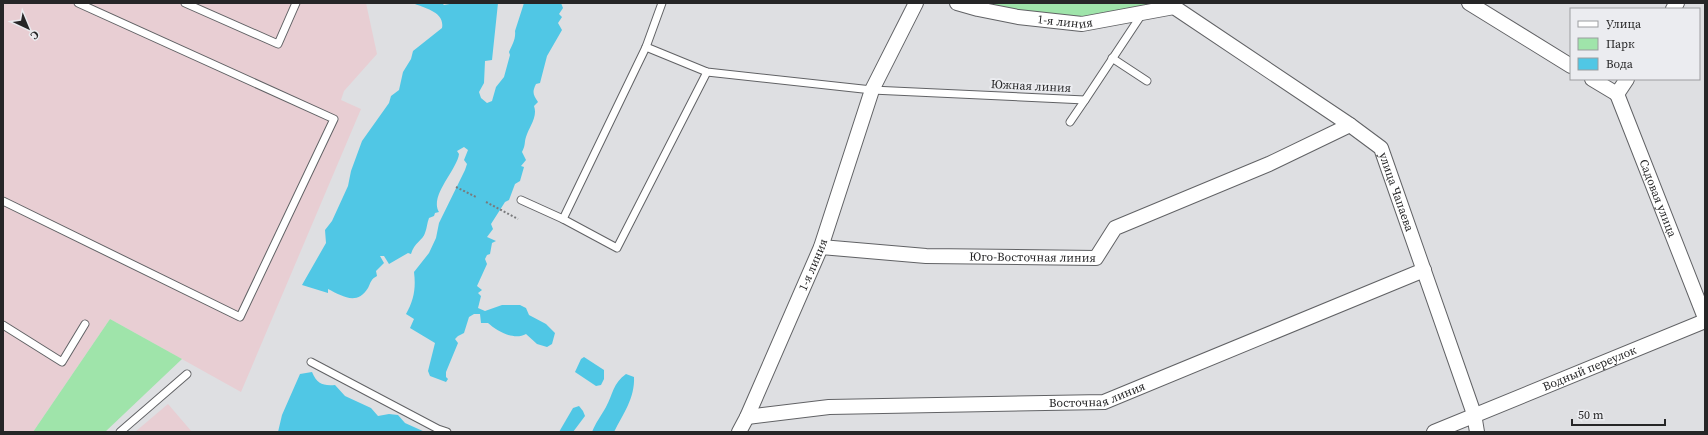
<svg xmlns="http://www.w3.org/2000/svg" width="1708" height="435" viewBox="0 0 1708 435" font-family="'Source Serif 4',serif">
	<rect width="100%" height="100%" fill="#dedfe2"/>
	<!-- industrial -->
	<g fill="#e8ced3">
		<path d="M 3,3 L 366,3 L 377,54 L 344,91 L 341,100 L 361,109 L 241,392 L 110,319 L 33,432 L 3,432 Z"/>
		<path d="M 168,404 L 192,432 L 135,432 Z"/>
	</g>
	<!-- green -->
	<g fill="#9fe4aa">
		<path d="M 984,3 L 1159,3 L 1082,21 L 986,8 Z"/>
		<path d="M 110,319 L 182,359 L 105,432 L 33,432 Z"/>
	</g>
	<!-- water -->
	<g fill="#50c7e5">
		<path d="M 412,3 L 442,3 L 444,5 L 455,3 L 498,3 L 492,60 L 485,61 L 484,83 L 479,92 L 481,98 L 487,103 L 492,101 L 496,87 L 504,77 L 510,55 L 509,52 C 512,45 516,39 515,31 L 524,3 L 561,3 L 563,8 L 559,14 L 562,17 L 558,23 L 562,30 L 547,56 L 540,83 L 536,84 C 532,92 533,95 538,102 L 534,106 C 538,117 529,127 526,137 C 524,143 526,144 522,152 L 526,160 L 521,166 L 524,167 L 520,181 L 515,184 L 509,200 L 505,202 L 491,224 L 493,229 L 487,237 L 496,241 L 492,243 L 490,254 L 487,255 L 485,259 L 487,264 L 477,286 L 482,290 L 478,293 L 481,296 L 478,308 L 485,311 L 502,305 L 520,305 L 526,308 L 529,315 L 546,324 L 555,333 L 552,344 L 547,347 L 537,344 L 526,334 C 514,341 497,331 488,323 L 481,323 L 480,314 L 474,314 L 469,317 L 464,333 L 458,336 L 455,339 L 458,343 L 446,372 L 446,377 L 448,379 L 446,382 L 430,376 L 428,371 L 435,343 L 410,328 L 414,319 L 406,314 C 414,300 416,288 414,272 L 429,253 L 436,238 L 439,223 L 465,170 L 467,164 L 464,160 L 468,150 L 464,147 L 457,151 L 459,154 C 457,170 429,196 439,212 L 435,213 L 434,216 L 429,218 C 427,223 427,228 425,233 C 423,240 414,243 411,254 L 408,253 L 389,264 L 384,256 L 380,256 L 384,263 L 376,271 L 377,276 C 371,279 371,282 368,288 C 357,306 342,296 328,289 L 328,293 L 302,285 L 326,243 L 325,230 L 332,221 L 348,186 L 351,171 L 362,141 L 389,103 L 391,96 L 399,90 L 403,72 L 411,59 L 413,51 L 442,28 C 445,12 425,8 412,3 Z"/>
		<path d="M 584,357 L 604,370 L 604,379 L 601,385 L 596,386 L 575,372 L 581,359 Z"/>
		<path d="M 312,372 C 317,384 323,386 335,385 L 345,396 L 371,408 L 378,416 L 389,414 L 398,415 L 405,423 L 425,432 L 278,432 L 282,415 L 300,374 Z"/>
		<path d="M 626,374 L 634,377 C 635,398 623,414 614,432 L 592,432 C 596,422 601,416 606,407 C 613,394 613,383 626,374 Z"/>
		<path d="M 579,406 L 583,411 L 585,416 L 573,432 L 559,432 L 573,408 Z"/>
	</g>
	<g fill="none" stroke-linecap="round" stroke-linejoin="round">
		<defs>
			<g id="service">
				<path d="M 185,3 L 278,44 L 296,3"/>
				<path d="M 646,47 L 707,72 L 872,90 L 1085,100 L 1142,14"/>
				<path d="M 1112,58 L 1147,81"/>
				<path d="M 1070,122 L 1085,100"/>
				<path d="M 521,200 L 563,219 L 617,248 L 707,72"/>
				<path d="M 3,201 L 240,317 L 334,119 L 78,3"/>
				<path d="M 563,219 L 646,47 L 662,3"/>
				<path d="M 3,325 L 62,362 L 85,324"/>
				<path d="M 311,362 L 438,429 L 447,432"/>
				<path d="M 120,432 L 187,374"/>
			</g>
			<g id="minor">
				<path id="s1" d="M 957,3 L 978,9 L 1018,17 L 1082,24 L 1174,7"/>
				<path d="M 1469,3 L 1571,66"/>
				<path id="s2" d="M 1174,7 L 1350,125 L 1381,148 L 1474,414 L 1477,432"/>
				<path d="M 1673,9 L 1677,3"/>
				<path d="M 1592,79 L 1617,94"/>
				<path id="s3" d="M 1627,79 L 1617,94 L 1705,318"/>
				<path id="s4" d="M 821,247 L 926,256 L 1096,258 L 1115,228 L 1269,164 L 1350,125"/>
				<path id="s5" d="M 747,417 L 829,407 L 1104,402 L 1424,270"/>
				<path id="s6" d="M 739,432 L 747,417 L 821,247 L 872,90 L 916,3"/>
				<path id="s7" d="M 1434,432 L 1705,321"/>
			</g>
		</defs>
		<!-- service casing -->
		<use href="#service" stroke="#616265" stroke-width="9"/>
		<!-- minor casing -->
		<use href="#minor" stroke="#616265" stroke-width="16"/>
		<!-- path -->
		<g stroke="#797a7c" stroke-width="2" stroke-dasharray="2 2" stroke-linecap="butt">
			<path d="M 456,187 L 476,197"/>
			<path d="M 486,202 L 518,219"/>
		</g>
		<!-- service -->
		<use href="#service" stroke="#fff" stroke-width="7"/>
		<!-- minor -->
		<use href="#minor" stroke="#fff" stroke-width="14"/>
	</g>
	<g text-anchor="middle" stroke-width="4" stroke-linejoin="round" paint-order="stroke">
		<!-- street labels -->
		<g font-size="12" fill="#262627" stroke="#ebecf0">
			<text dy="4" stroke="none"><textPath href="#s1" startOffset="110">1-я линия</textPath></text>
			<text transform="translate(1031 86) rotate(3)" y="4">Южная линия</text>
			<text dy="4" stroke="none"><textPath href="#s2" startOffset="297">улица Чапаева</textPath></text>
			<text dy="4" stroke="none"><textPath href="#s3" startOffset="130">Садовая улица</textPath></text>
			<text dy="4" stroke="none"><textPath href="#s4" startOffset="212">Юго-Восточная линия</textPath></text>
			<text dy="4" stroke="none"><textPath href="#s6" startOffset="183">1-я линия</textPath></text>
			<text dy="4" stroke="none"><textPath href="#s7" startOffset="168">Водный переулок</textPath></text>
			<text dy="4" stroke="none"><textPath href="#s5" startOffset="352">Восточная линия</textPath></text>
		</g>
	</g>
	<!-- border -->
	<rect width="1708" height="435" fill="none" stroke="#262627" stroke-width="8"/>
	<!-- legend -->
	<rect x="1570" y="8" width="130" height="72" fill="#ebecf0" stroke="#9c9da0"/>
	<rect x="1578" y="21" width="20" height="6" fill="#ffffff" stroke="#9c9da0"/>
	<text x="1606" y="28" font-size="12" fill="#262627">Улица</text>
	<rect x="1578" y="38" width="20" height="12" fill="#9fe4aa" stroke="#9c9da0"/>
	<text x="1606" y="48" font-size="12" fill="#262627">Парк</text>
	<rect x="1578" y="58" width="20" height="12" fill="#50c7e5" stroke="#9c9da0"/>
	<text x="1606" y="68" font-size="12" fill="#262627">Вода</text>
	<!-- north arrow -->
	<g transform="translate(28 28) rotate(136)" stroke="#ebecf0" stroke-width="3" paint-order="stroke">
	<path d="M0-3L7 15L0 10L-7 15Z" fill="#262627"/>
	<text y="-6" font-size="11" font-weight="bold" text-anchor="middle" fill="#262627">С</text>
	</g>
	<!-- scale -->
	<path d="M1572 419v6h93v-6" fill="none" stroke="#262627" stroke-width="2"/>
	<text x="1578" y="419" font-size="12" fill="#262627" stroke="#ebecf0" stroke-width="3" paint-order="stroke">50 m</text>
</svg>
